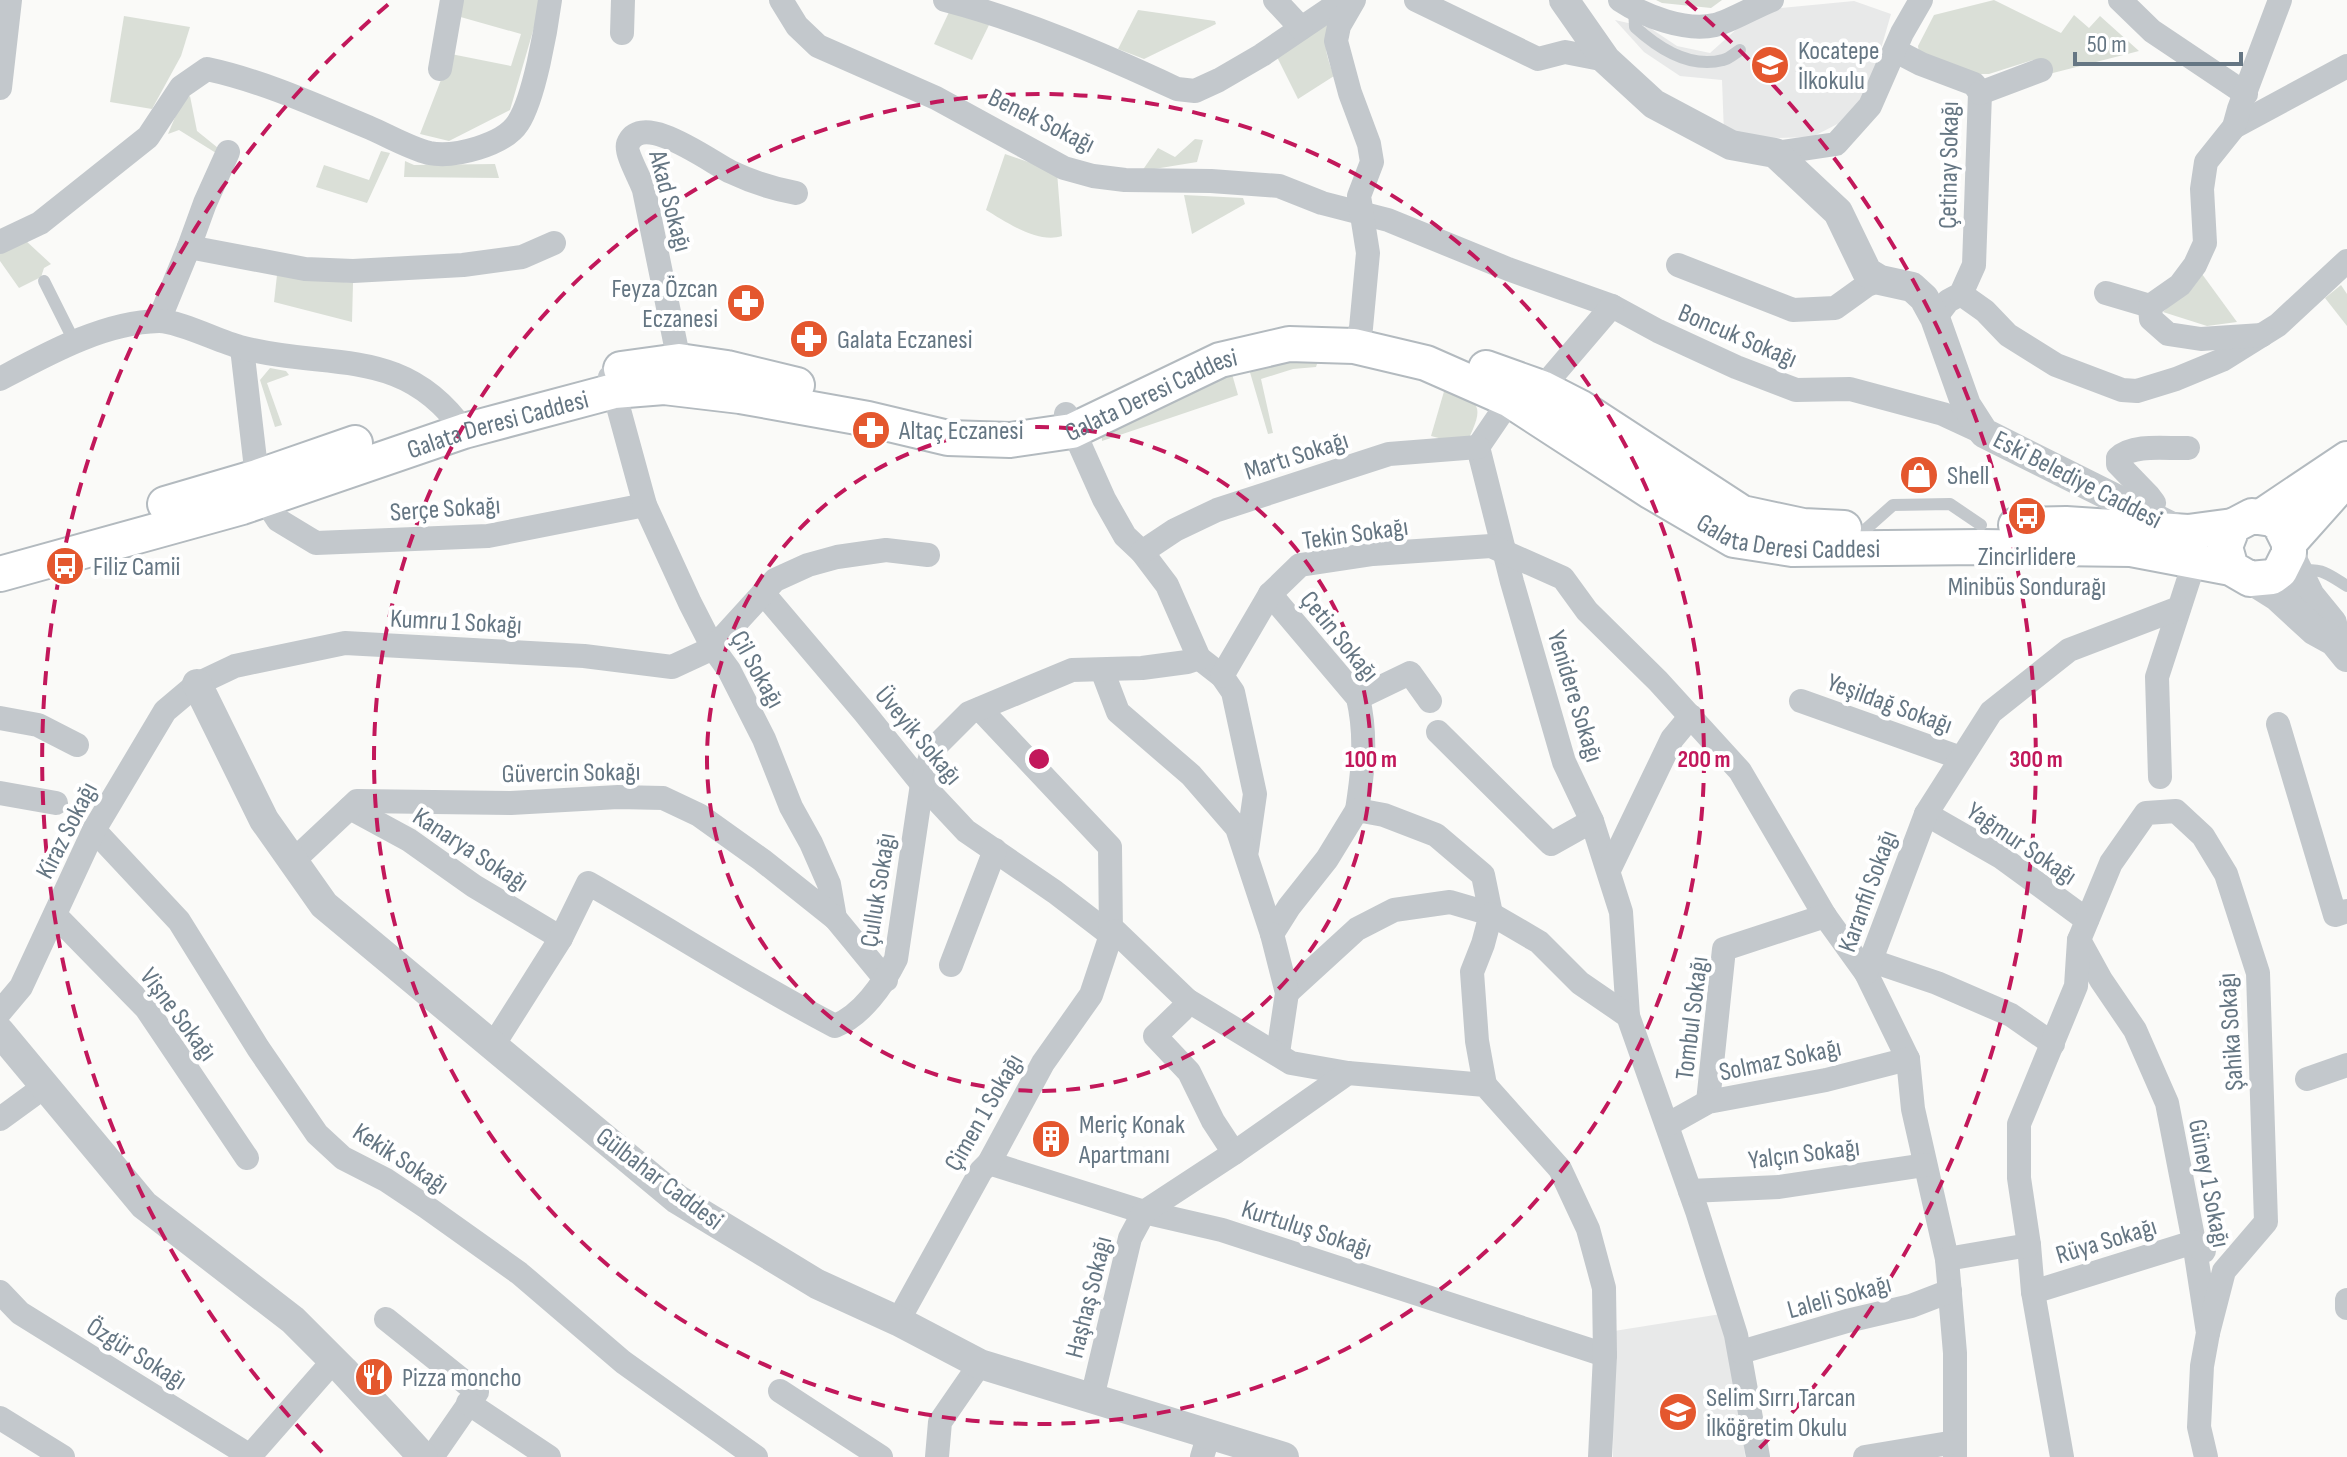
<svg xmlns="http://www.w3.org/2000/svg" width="2347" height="1457" viewBox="0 0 2347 1457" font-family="'Sofia Sans Condensed',sans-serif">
	<rect width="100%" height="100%" fill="#fafaf8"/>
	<!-- built -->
	<g fill="#e8e9e9">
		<path d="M 1854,1 L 1891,14 L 1863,111 L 1812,137 L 1735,139 L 1724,134 L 1722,80 L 1680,76 L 1644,52 L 1615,20 L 1650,28 L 1677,46 L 1710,53 L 1749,18 L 1781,8 Z"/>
		<path d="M 1721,1314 L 1737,1340 L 1745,1457 L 1613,1457 L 1614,1331 Z"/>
	</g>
	<!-- green -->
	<g fill="#dadfd7">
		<path d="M 459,0 L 542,0 L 510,110 L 449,141 L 420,134 L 451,54 L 511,66 L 521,34 L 457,16 Z"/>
		<path d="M 1656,0 L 1722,0 L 1711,8 L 1662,3 Z"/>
		<path d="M 1994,0 L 2061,33 L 2074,15 L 2089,28 L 2100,16 L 2139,51 L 2049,74 L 2033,60 L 1989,74 L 1974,74 L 1919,53 L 1918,46 L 1934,15 Z"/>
		<path d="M 950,10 L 989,25 L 972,60 L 934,44 Z"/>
		<path d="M 1138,10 L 1215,21 L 1216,24 L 1144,59 L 1118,49 Z"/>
		<path d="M 124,16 L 190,27 L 181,56 L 152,109 L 110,102 Z"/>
		<path d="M 1335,17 C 1321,42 1325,51 1334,76 L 1298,99 L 1277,57 Z"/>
		<path d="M 190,96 L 197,131 L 218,148 L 216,153 L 179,130 L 168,134 L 181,103 Z"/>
		<path d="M 1195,139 L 1203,140 L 1197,162 L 1142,171 L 1158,148 L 1175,157 Z"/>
		<path d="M 381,151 L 390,153 L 367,203 L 316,187 L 324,165 L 369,180 Z"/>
		<path d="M 1005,154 L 1057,172 L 1062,236 C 1038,244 1006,222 986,210 Z"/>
		<path d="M 405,161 L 414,165 L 495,164 L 499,178 L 404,177 Z"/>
		<path d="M 1184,195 L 1243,198 L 1245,204 L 1192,234 Z"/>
		<path d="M 25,240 L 51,264 L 44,268 L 41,277 L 19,288 L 0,261 L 0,252 Z"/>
		<path d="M 2202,274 L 2237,322 L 2207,326 L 2163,312 Z"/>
		<path d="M 277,275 L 353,283 L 352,322 L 274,302 Z"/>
		<path d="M 2341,285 L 2347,294 L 2347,326 L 2325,298 Z"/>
		<path d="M 1318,361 L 1316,367 L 1293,369 L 1261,379 L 1273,433 L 1268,434 L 1249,369 L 1281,362 Z"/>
		<path d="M 270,368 L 286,371 L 289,375 L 267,383 L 282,425 L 275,427 L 260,380 Z"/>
		<path d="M 1232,374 L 1238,395 L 1102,441 L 1101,426 Z"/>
		<path d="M 1445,388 C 1481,402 1485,405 1467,442 L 1461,444 L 1431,436 Z"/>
	</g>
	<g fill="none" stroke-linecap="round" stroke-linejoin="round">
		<defs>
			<g id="secondary">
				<path d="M 1486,368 L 1542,388 L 1581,408 L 1742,513 L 1803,526 L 1844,528"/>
				<path d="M 621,369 L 679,361 L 727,368 L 797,385"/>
				<path d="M 165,504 L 257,477 L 355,443"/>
				<path d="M 2262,516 L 2347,459"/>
				<path d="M 2016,525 L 2066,524 L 2188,532 L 2233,526"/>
				<path d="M 2289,543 L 2347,478"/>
				<path id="s1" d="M 0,574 L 242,507 L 464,431 L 614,391 L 664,387 L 740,396 L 868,419 L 948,438 L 1010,440 L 1072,431 L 1220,360 L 1289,344 L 1354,346 L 1426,363 L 1510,400 L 1650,491 L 1734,540 L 1792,549 L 1981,547 L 2131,549 L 2231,568 L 2250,579 L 2272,577 L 2280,571 L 2289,553 L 2289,543 L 2280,525 L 2272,519 L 2252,516 L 2233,526 L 2225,547 L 2231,568"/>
			</g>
		</defs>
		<!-- secondary casing -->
		<use href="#secondary" stroke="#b3babf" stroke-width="38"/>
		<!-- service -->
		<g stroke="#c3c8cc" stroke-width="12">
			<path d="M 1634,9 L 1635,27 C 1658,48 1689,69 1723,60 C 1729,59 1735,53 1740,50"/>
			<path d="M 44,281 L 75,343"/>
			<path d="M 1866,529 L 1893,505 L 1950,504 L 1981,525"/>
			<path d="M 2299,572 C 2321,566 2329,575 2347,586"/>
		</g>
		<!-- minor -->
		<g stroke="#c3c8cc" stroke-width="24">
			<path d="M 781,0 L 797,26 L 818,46 L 936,98 L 1064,168 L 1093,176 L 1125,180 L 1211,181 L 1279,186 L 1322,203 L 1388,220 L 1508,269 L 1612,306 L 1658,331 L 1736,367 L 1796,390 L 1850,389 L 1943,414 L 1984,433"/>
			<path d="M 945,0 C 1025,21 1102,54 1177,89 L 1195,91 L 1219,80 L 1262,55 L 1343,0"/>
			<path d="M 1275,0 L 1301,28"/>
			<path d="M 1416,0 L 1538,59 L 1565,52 L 1606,60"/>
			<path d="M 1620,0 C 1644,16 1686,32 1715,25 C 1729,22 1756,6 1772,0"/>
			<path d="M 2120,0 L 2152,31 L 2246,94"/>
			<path d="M 622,33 L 623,0"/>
			<path d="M 1896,51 L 1921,64 L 1974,84 L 1980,93 L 1974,265 L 1961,294 L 1948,301 L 1935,318"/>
			<path d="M 440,69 L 452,0"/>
			<path d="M 0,88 L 10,0"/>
			<path d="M 1980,93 L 2041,70"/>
			<path d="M 2234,127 L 2347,66"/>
			<path d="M 1775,153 L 1836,144 L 1870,106 L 1902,33 L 1921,0"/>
			<path d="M 0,242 L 40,223 L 148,137 L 181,87 L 207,69 C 263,81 315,105 368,127 C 387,135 409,148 429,153 C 454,158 504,145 518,123 C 534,99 546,30 550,0"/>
			<path d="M 189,247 L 205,203 L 228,152"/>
			<path d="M 1678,265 L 1793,310 L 1835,308 L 1867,285 L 1880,280"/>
			<path d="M 2106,293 L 2150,306"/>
			<path d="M 1961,294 L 1985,311 L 2008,335 L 2056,365 L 2122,390 L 2137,391 L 2176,379 L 2222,360 L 2278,325 L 2347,261"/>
			<path d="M 1612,306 L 1542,388 L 1510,400 L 1478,447 L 1512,582 L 1564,762 L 1592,821 L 1621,912 L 1628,1016"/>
			<path d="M 162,321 L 164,308 L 189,247 L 305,269 L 353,271 L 463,265 L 522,257 L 554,243"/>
			<path d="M 2262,335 L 2201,339 L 2168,334 L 2151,319 L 2150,306 L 2180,285 L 2195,265 L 2205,243 L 2202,189 L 2206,162 L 2234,127 L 2239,109 L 2280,0"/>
			<path d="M 1354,346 L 1361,328 L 1368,253 L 1359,196 L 1372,162 L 1369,144 L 1350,93 L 1336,41 L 1339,26 L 1354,0"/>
			<path d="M 242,348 L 257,477 L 265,500 L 278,520 L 316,543 L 488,536 L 645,505"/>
			<path d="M 679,361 L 644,190 C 641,180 625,153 628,144 C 641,109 712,163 731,172 C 752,182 774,189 796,193"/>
			<path d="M 610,377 L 645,505 L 690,603 L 713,648 L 729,670 L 764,739 L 791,807 L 811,843 L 829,884 L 835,918 L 886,980"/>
			<path d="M 0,379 C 47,354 104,322 159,321 C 179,321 218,341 240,347 C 328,371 403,344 464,431"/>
			<path d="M 1066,414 L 1104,499 L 1125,536 L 1142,552 L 1167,585 L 1199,658 L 1222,676 L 1233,692 L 1255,794 L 1247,850"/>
			<path d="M 2149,514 L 2154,503 L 2148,495 L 2118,464 L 2118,458 C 2134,443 2168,449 2188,448"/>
			<path d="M 1142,552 L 1175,530 L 1217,510 L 1389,454 L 1478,447"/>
			<path d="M 763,593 L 864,712 L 922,784 L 966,831 L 1055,892 L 1111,935"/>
			<path d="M 1270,594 L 1358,698 C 1367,736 1363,772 1357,810"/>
			<path d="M 1102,670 L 1118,712 L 1191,775 L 1237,828 L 1272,934 L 1289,907 L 1327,859 L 1357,810 L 1384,815 L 1436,835 L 1483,875 L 1491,914 L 1450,902 L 1394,910 L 1357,929 L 1287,993"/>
			<path d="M 1222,676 L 1270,594 L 1300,565 L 1373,554 L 1491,546 L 1563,578 L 1587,611 L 1658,681 L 1740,771 L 1825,916 L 1866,973 L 1908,1059 L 1913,1109 L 1947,1259 L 1955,1353 L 1955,1457"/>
			<path d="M 1358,698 L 1410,673 L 1430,701"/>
			<path d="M 1801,701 L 1961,758"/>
			<path d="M 980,709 L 1110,847 L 1111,935"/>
			<path d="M 0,718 L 38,725 L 77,745"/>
			<path d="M 2278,724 L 2335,915 L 2347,911"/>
			<path d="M 1438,732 L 1551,844 L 1592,821"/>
			<path d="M 2160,777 L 2157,677 L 2195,560"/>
			<path d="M 0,793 L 56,803"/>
			<path d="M 350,808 L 409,840 L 474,886 L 561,938"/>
			<path d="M 1926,814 L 2001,857 L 2087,920"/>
			<path d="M 94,830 L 179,921 L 258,1048 L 317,1134 L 343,1158 L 386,1180 L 425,1206 L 519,1273 L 623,1362 L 756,1457"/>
			<path d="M 293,861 L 357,801 L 511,803 L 618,797 L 663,798 L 699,815 L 762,860 L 835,918"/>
			<path d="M 1609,870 L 1672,739 L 1691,716"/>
			<path d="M 55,915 L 146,1008 L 247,1158"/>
			<path d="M 1272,934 L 1287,993 L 1278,1053"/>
			<path d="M 2079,940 L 2101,980 L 2135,1030 L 2167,1103 L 2194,1242 L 2208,1333 L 2202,1366 L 2199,1427 L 2206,1457"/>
			<path d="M 1872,961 L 1937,983 L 2011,1015 L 2053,1044"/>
			<path d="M 951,965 L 995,850"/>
			<path d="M 1866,973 L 1926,814 L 1991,712 L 2069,650 L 2179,608"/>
			<path d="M 1187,1000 L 1182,1010 L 1155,1036 L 1189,1072 L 1213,1121 L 1234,1153"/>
			<path d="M 0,1012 L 21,987 L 94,830 L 165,711 L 197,684 L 235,666 L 345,643 L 584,656 L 672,667 L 713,648 L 775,580 L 808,565 L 837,557 L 886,550 L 928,555"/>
			<path d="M 494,1044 L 561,938 L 588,883 C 671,930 750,982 835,1026 C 862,1015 883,985 896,959 L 922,784 L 933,749 L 969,713 L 1072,670 L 1142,668 L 1187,662 L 1199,658"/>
			<path d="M 2307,1079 L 2347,1065"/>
			<path d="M 1485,1085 L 1477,1041 L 1472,972 L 1483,944 L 1491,914 L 1539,942 L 1580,983 L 1628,1016 L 1697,1211 L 1736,1335 L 1758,1457"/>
			<path d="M 1708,1102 L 1724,949 L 1825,916"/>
			<path d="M 0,1119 L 33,1095"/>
			<path d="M 1667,1125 L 1708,1102 L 1826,1080 L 1908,1059"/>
			<path d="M 989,1163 L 1144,1212 L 1222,1230 L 1605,1355"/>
			<path d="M 1690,1191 L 1779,1187 L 1925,1165"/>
			<path d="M 2029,1245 L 2033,1292 L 2062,1457"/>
			<path d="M 1947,1259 L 2029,1245 L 2019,1178 L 2019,1124 L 2076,986 L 2079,940 L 2111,863 L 2146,813 L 2176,811 L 2203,836 L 2226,874 L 2258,973 L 2266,1222 L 2224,1271 L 2208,1333"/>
			<path d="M 0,1292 L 20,1313 L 250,1456 L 328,1367"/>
			<path d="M 2033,1292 L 2194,1242 L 2204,1251"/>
			<path d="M 2347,1300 L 2347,1308"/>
			<path d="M 386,1319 L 477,1392 L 432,1457"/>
			<path d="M 898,1321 L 981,1171 L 989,1163 L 1043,1063 L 1091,995 L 1111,935 L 1115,931 L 1187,1000 L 1291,1063 L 1348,1073"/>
			<path d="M 1741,1352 L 1847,1321 L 1911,1306 L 1950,1291"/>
			<path d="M 780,1391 L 881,1457"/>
			<path d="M 1092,1398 L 1130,1238 L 1144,1212 L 1234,1153 L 1348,1073 L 1485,1085 L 1560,1169 L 1588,1229 L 1604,1288 L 1605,1355 L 1600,1457"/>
			<path d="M 468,1403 L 549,1457"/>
			<path d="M 0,1418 L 63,1457"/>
			<path d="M 937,1457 L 940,1422 L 980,1364"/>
			<path d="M 1202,1457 L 1209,1434"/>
			<path d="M 1865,1457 L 1955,1442"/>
		</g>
		<!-- tertiary -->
		<g stroke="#c3c8cc" stroke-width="30">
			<path d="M 1564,0 L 1606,60 L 1654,104 L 1731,145 L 1775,153 L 1838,212 L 1867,272 L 1880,280 L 1912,287 L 1924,298 L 1935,318 L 1966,405 L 1984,433 L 2182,532"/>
			<path d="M 2289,553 L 2310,596 L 2332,623 L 2334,639"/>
			<path d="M 2250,579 L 2277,596 L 2314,630 L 2334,641 L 2347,657"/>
			<path d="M 197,684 L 264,820 L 324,905 L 677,1199 L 817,1284 L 898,1321 L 980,1364 L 1284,1457"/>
			<path d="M 0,1032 L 144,1205 L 293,1320 L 343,1370 L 423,1457"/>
		</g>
		<!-- secondary -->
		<use href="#secondary" stroke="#fff" stroke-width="34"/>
	</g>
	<!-- distance rings -->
	<g fill="none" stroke="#c2185b" stroke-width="4" stroke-dasharray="14 10">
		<circle cx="1039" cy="759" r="332"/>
		<circle cx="1039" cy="759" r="665"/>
		<path d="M322 1452A997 997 0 0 1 392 1M1686 1A997 997 0 0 1 1756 1452"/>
	</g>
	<!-- icons -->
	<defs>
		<symbol id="school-disc" viewBox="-11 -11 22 22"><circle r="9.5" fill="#e4572e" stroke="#fff"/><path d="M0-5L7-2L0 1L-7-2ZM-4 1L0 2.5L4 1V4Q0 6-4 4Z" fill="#fff"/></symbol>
		<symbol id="pharmacy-disc" viewBox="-11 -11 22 22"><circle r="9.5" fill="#e4572e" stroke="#fff"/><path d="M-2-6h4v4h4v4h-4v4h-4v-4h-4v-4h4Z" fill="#fff"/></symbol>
		<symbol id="shop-disc" viewBox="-11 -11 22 22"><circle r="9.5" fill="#e4572e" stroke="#fff"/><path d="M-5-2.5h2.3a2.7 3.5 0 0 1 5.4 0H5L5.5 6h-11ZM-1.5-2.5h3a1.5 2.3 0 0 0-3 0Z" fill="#fff"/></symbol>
		<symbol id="bus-disc" viewBox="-11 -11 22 22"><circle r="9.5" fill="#e4572e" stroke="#fff"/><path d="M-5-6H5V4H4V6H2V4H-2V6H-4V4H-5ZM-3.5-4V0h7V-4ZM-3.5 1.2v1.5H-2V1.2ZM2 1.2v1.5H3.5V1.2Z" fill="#fff"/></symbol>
		<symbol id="building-disc" viewBox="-11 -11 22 22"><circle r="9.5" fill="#e4572e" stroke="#fff"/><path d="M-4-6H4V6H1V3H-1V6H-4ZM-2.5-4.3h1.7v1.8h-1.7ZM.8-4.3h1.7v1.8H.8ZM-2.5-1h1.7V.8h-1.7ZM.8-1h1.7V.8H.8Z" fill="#fff"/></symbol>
		<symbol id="restaurant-disc" viewBox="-11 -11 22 22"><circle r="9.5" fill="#e4572e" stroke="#fff"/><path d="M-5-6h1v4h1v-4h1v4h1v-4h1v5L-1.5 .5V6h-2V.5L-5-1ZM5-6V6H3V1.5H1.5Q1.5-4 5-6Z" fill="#fff"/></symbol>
	</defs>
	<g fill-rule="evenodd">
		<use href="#school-disc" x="1748" y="43" width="44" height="44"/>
		<use href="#pharmacy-disc" x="724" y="281" width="44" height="44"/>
		<use href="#pharmacy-disc" x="787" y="317" width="44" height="44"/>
		<use href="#pharmacy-disc" x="849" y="408" width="44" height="44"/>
		<use href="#shop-disc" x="1897" y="453" width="44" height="44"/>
		<use href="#bus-disc" x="2005" y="494" width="44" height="44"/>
		<use href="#bus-disc" x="43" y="544" width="44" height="44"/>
		<use href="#building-disc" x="1029" y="1117" width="44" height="44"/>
		<use href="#restaurant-disc" x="352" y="1355" width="44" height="44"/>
		<use href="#school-disc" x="1656" y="1390" width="44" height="44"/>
	</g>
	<g text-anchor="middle" stroke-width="8" stroke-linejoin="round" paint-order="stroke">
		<!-- poi labels -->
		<g font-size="26" fill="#657683" stroke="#fff" text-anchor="start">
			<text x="1798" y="59">Kocatepe<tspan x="1798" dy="30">İlkokulu</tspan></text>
			<text x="718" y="297" text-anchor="end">Feyza Özcan<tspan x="718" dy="30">Eczanesi</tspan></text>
			<text x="837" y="348">Galata Eczanesi</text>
			<text x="899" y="439">Altaç Eczanesi</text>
			<text x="1947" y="484">Shell</text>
			<text x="2027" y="565" text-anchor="middle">Zincirlidere<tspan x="2027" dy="30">Minibüs Sondurağı</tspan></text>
			<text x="93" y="575">Filiz Camii</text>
			<text x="1079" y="1133">Meriç Konak<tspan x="1079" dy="30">Apartmanı</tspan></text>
			<text x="402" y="1386">Pizza moncho</text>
			<text x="1706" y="1406">Selim Sırrı Tarcan<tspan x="1706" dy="30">İlköğretim Okulu</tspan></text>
		</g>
		<!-- street labels -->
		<g font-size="26" fill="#657683" stroke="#fff">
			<text transform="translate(1042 120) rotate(26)" y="9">Benek Sokağı</text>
			<text transform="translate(1948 165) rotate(-89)" y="9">Çetinay Sokağı</text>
			<text transform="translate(671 201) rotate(75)" y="9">Akad Sokağı</text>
			<text transform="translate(1738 335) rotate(23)" y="9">Boncuk Sokağı</text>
			<text dy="9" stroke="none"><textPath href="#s1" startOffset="1192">Galata Deresi Caddesi</textPath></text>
			<text dy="9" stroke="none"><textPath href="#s1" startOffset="520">Galata Deresi Caddesi</textPath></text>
			<text transform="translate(1296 455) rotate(-18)" y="9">Martı Sokağı</text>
			<text transform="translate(2078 479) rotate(27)" y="9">Eski Belediye Caddesi</text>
			<text transform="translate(445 508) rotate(-4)" y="9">Serçe Sokağı</text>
			<text dy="9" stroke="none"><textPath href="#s1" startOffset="1888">Galata Deresi Caddesi</textPath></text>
			<text transform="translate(1355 533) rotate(-8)" y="9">Tekin Sokağı</text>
			<text transform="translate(456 621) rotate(3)" y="9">Kumru 1 Sokağı</text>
			<text transform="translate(1340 636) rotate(51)" y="9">Çetin Sokağı</text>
			<text transform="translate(758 669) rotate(61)" y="9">Çil Sokağı</text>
			<text transform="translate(1576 696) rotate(73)" y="9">Yenidere Sokağı</text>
			<text transform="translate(1890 703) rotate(20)" y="9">Yeşildağ Sokağı</text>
			<text transform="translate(919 735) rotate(50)" y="9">Üveyik Sokağı</text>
			<text transform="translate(571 772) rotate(-1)" y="9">Güvercin Sokağı</text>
			<text transform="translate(66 830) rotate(-63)" y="9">Kiraz Sokağı</text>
			<text transform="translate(2022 843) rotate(34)" y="9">Yağmur Sokağı</text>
			<text transform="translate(471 849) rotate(33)" y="9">Kanarya Sokağı</text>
			<text transform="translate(877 890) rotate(-81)" y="9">Çulluk Sokağı</text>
			<text transform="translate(1867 891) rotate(-70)" y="9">Karanfil Sokağı</text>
			<text transform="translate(179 1014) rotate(53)" y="9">Vişne Sokağı</text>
			<text transform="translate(1691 1018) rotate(-83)" y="9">Tombul Sokağı</text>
			<text transform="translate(2230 1032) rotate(-94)" y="9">Şahika Sokağı</text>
			<text transform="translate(1780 1059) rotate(-12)" y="9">Solmaz Sokağı</text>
			<text transform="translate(983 1112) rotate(-60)" y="9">Çimen 1 Sokağı</text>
			<text transform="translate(1804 1153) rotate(-7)" y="9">Yalçın Sokağı</text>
			<text transform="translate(401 1158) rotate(33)" y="9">Kekik Sokağı</text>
			<text transform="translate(660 1178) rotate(37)" y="9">Gülbahar Caddesi</text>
			<text transform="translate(2210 1183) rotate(79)" y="9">Güney 1 Sokağı</text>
			<text transform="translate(1307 1228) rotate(18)" y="9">Kurtuluş Sokağı</text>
			<text transform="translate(2106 1240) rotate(-17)" y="9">Rüya Sokağı</text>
			<text transform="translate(1839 1296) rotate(-15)" y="9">Laleli Sokağı</text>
			<text transform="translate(1088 1297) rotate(-76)" y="9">Haşhaş Sokağı</text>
			<text transform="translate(137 1353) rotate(32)" y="9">Özgür Sokağı</text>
		</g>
	</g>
	<circle cx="1039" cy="759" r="12" fill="#c2185b" stroke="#fff" stroke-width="4"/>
	<g font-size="24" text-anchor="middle" font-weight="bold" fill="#c2185b" stroke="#fff" stroke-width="8" stroke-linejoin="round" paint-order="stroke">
		<text x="1371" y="767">100 m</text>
		<text x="1704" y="767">200 m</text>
		<text x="2036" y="767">300 m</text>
	</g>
	<!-- scale -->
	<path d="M2075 52v12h166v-12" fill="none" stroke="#657683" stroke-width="4"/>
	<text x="2087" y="52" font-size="24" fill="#657683" stroke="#ffffff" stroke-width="6" paint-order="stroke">50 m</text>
</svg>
